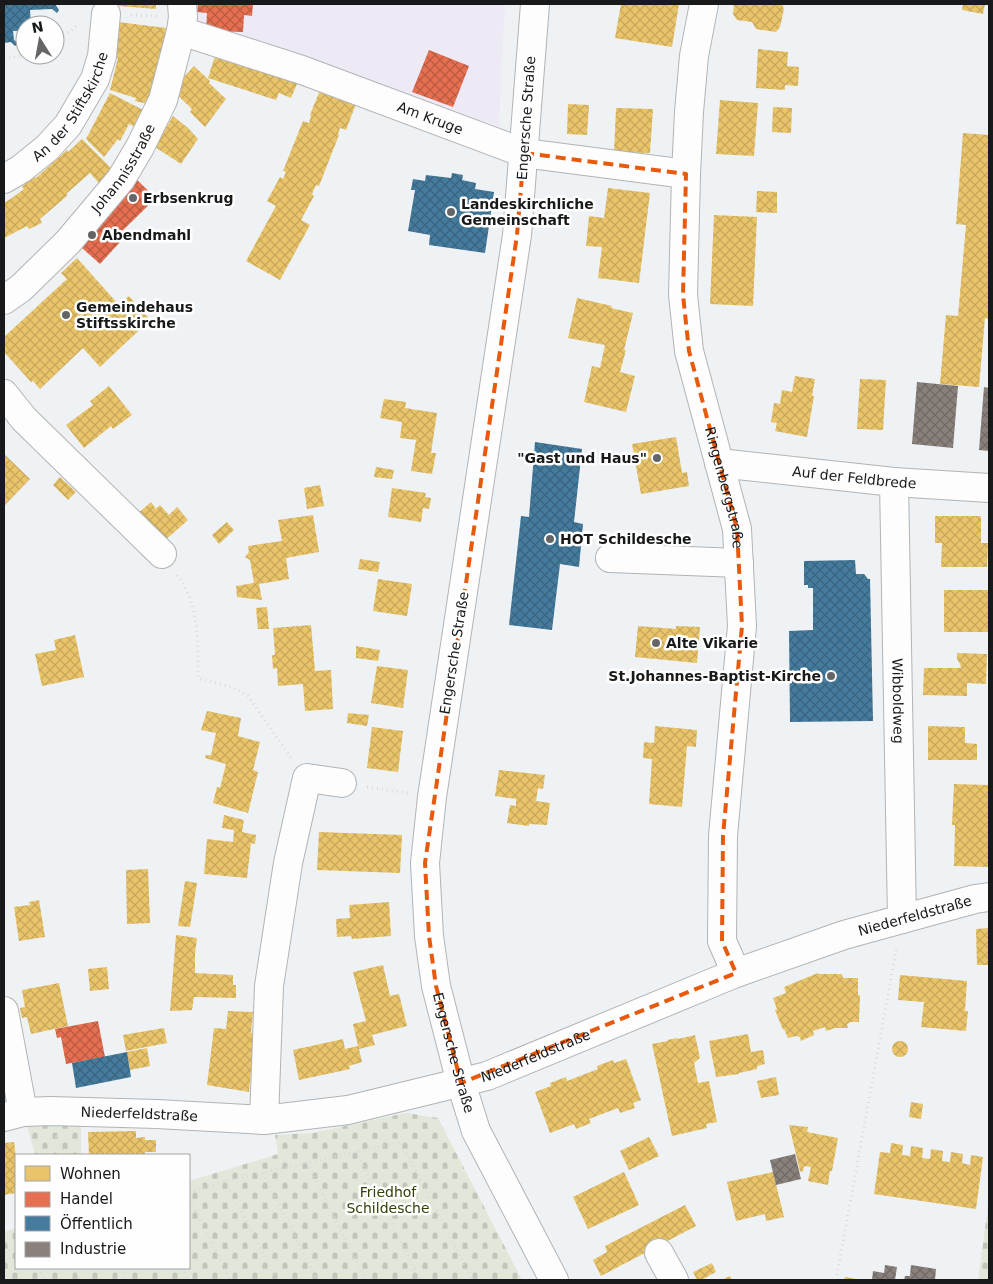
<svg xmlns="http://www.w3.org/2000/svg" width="993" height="1284" viewBox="0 0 993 1284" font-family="'DejaVu Sans',sans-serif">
	<defs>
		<pattern id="cemetery-stones" width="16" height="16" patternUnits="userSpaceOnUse" patternTransform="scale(1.25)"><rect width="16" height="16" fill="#e1e8da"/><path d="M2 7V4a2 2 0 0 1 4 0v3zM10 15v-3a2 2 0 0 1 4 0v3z" fill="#c0c6ba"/></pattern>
		<pattern id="homes-cross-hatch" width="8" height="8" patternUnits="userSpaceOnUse" patternTransform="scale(1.25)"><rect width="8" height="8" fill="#e9c46a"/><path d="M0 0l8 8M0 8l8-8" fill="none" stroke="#c7a85b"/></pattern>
		<pattern id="shops-cross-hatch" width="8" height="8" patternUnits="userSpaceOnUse" patternTransform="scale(1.25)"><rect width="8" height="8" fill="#e76f51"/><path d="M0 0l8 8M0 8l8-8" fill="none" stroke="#ba5a42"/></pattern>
		<pattern id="public-cross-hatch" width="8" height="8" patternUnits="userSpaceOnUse" patternTransform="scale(1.25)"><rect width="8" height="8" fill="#457b9d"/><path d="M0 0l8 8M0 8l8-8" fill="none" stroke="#39647f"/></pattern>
		<pattern id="industry-cross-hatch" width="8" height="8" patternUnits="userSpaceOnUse" patternTransform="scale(1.25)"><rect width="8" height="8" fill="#8a817c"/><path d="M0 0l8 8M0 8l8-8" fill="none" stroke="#706965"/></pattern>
	</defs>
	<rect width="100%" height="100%" fill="#eff2f4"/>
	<!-- commercial -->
	<path fill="#edeaf6" d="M 191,4 L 505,4 L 499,126 L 194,28 Z"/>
	<!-- cemetery -->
	<g fill="url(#cemetery-stones)">
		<path d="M 406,1113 L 438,1118 L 522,1280 L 4,1280 L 4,1232 L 16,1228 L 16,1268 L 189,1268 L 189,1181 L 278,1154 L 275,1135 L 312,1133 Z"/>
		<path d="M 27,1126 L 81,1126 L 81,1155 L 35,1155 Z"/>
		<path d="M 989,1199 L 989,1280 L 978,1280 Z"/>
	</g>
	<!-- homes -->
	<g fill="url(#homes-cross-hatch)">
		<path d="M 119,4 L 156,4 L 156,9 L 119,6 Z"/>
		<path d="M 621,4 L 679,4 L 672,47 L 615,38 Z"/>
		<path d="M 734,4 L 782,4 L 784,9 L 780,27 L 776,32 L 756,29 L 752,22 L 737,20 L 733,14 Z"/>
		<path d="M 963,4 L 985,4 L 983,14 L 962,10 Z"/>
		<path d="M 118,22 L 166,28 L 160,66 L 152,105 L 135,101 L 136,98 L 110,90 L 118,58 L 114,57 Z"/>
		<path d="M 758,49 L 788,52 L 787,66 L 799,67 L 798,86 L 785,85 L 785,90 L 756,88 Z"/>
		<path d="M 216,53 L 301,75 L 291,98 L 279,93 L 276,100 L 208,78 Z"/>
		<path d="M 194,66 L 210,81 L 209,83 L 226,99 L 205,127 L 190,112 L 192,109 L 172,90 Z"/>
		<path d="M 320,90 L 356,104 L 346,130 L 340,128 L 338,134 L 339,135 L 319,186 L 316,185 L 312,194 L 314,196 L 301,220 L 310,225 L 280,280 L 246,261 L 276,206 L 267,201 L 280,177 L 283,179 L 286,172 L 283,171 L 303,121 L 309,123 L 311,116 L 310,115 Z"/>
		<path d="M 110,93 L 147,112 L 139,129 L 129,124 L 120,141 L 118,139 L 104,157 L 86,139 Z"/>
		<path d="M 720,100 L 758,103 L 754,156 L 716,154 Z"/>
		<path d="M 568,104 L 589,105 L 587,135 L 567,134 Z"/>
		<path d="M 773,107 L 792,108 L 791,133 L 772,132 Z"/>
		<path d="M 616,108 L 653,109 L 650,153 L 614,152 Z"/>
		<path d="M 173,116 L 188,128 L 198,139 L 181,164 L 155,147 Z"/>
		<path d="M 963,133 L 989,135 L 989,319 L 985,318 L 979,387 L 940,384 L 946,315 L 958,316 L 966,225 L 956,224 Z"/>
		<path d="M 82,139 L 112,169 L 99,183 L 90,173 L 66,194 L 68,195 L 40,219 L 42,223 L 29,229 L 27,226 L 4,238 L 4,203 L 12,198 L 24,189 L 22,187 L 34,176 L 36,178 L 67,150 L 68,152 Z"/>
		<path d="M 608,188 L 650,193 L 639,283 L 598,278 L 602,247 L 586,246 L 589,216 L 604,218 Z"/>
		<path d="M 757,191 L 777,192 L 777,213 L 756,212 Z"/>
		<path d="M 714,215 L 757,217 L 753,306 L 710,304 Z"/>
		<path d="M 77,258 L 119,305 L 129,296 L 150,320 L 100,367 L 83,348 L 40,389 L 33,381 L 31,382 L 4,352 L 4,350 L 6,348 L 4,346 L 4,337 L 67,279 L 61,273 Z"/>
		<path d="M 577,298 L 612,306 L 611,308 L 633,313 L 624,350 L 626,350 L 620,372 L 635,376 L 626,412 L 584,402 L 592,366 L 600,368 L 605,345 L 568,338 Z"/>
		<path d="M 795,376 L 815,379 L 812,396 L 814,396 L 807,437 L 775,431 L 777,423 L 771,422 L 774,403 L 780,404 L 782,390 L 792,392 Z"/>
		<path d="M 860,379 L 886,380 L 883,430 L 857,429 Z"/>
		<path d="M 109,386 L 132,415 L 113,429 L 111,426 L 84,448 L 66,425 L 93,405 L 90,401 Z"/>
		<path d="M 384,399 L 406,402 L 405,408 L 437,413 L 431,453 L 436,453 L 432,474 L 411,471 L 416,440 L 400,438 L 402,422 L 380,418 Z"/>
		<path d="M 676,437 L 682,473 L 687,472 L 689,486 L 641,494 L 632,444 Z"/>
		<path d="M 4,454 L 30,479 L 4,506 Z"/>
		<path d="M 376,467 L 394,470 L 392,479 L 374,477 Z"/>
		<path d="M 60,477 L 76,492 L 68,500 L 53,485 Z"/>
		<path d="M 320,485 L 324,506 L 307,509 L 304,488 Z"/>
		<path d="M 392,488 L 426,493 L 425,497 L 431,498 L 429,509 L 423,508 L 421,522 L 388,517 Z"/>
		<path d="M 151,502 L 156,509 L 160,505 L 169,515 L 177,507 L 188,520 L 162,543 L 137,514 Z"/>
		<path d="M 313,515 L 319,552 L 286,558 L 289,579 L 259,584 L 262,600 L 237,597 L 236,586 L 254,583 L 250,560 L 245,557 L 249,552 L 248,546 L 282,541 L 278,520 Z"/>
		<path d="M 935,516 L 981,516 L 981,543 L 988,543 L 987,567 L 941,567 L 942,543 L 935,543 Z"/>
		<path d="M 227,522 L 234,530 L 219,544 L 212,535 Z"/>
		<path d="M 360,559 L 380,562 L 378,572 L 358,569 Z"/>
		<path d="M 378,579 L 412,584 L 407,616 L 373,611 Z"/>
		<rect x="944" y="590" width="44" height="42"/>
		<path d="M 267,607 L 269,629 L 258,629 L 256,608 Z"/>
		<path d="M 311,625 L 315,671 L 331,670 L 333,709 L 305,711 L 303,684 L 278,686 L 277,668 L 273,669 L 272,655 L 275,655 L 273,628 Z"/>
		<path d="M 638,626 L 676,629 L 676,626 L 700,627 L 697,663 L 635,657 Z"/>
		<path d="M 75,635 L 84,677 L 42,686 L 35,654 L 56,650 L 54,640 Z"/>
		<path d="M 356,646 L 380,650 L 378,661 L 356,658 Z"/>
		<path d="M 957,653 L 987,654 L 986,684 L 967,683 L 967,696 L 923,695 L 924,668 L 961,668 L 960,664 L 957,659 Z"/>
		<path d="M 377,666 L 408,670 L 403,708 L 371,703 Z"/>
		<path d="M 207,711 L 241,718 L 238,736 L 260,742 L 253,770 L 258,772 L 248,813 L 213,803 L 217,787 L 220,788 L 226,764 L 205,758 L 206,755 L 211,755 L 216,733 L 201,730 Z"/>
		<path d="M 348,713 L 369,715 L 367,726 L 347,723 Z"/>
		<path d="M 655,726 L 697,730 L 696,747 L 687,746 L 682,807 L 649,804 L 652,759 L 643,758 L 644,742 L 654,743 Z"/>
		<path d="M 928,726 L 965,727 L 965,743 L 977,744 L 977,760 L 928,760 Z"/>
		<path d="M 372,727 L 403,731 L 398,772 L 367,768 Z"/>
		<path d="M 499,770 L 545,775 L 543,789 L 538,788 L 536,801 L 550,803 L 547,825 L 529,824 L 529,826 L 507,823 L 510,805 L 516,806 L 516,799 L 495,796 Z"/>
		<path d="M 954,784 L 989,785 L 989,867 L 954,866 L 955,825 L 952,825 Z"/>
		<path d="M 224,815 L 244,820 L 242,832 L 256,835 L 255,844 L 251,843 L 247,878 L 204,874 L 207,839 L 233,842 L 234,830 L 222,828 Z"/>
		<path d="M 319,832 L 402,835 L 400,873 L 317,870 Z"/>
		<path d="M 148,869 L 150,923 L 127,924 L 126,870 Z"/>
		<path d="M 185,881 L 197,883 L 190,927 L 178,926 Z"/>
		<path d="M 39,900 L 45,937 L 19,941 L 14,907 L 30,905 L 29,902 Z"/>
		<path d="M 389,902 L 391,936 L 352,939 L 351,936 L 337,937 L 336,919 L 350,918 L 349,905 Z"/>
		<path d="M 989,928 L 989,965 L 977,965 L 976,929 Z"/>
		<path d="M 176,935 L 197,938 L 195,954 L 195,973 L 233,975 L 233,985 L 236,985 L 236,998 L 194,997 L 192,1010 L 170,1011 Z"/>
		<path d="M 383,965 L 390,996 L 399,994 L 407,1026 L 372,1035 L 375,1045 L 359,1049 L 362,1062 L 349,1066 L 350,1069 L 299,1080 L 293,1050 L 343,1039 L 345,1049 L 358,1046 L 353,1024 L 366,1021 L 353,972 Z"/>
		<path d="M 107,967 L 109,989 L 90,991 L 88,969 Z"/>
		<path d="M 818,973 L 819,974 L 842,974 L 843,978 L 858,978 L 858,995 L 860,995 L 859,1022 L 851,1022 L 847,1024 L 848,1028 L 835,1028 L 826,1031 L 825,1027 L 813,1031 L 814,1035 L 801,1041 L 800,1037 L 796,1036 L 788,1038 L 784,1029 L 783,1030 L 775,1010 L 777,1009 L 773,998 L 786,993 L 784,987 Z"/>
		<path d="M 900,975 L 967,981 L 965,1011 L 968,1011 L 966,1031 L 921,1027 L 924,1002 L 898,1000 Z"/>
		<path d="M 59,983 L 68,1026 L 31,1034 L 27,1017 L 22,1018 L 20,1008 L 25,1007 L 22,990 Z"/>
		<path d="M 228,1011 L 253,1012 L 251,1033 L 255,1033 L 249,1092 L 207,1085 L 214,1028 L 226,1029 Z"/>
		<path d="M 164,1028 L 167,1043 L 126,1051 L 123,1035 Z"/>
		<path d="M 748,1034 L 751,1052 L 763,1050 L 765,1064 L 757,1066 L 757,1069 L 739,1073 L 739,1074 L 716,1077 L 709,1041 Z"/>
		<path d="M 695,1035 L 700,1058 L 694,1063 L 698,1083 L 709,1081 L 717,1122 L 706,1124 L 707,1128 L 672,1136 L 652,1044 L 668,1041 L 667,1040 L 677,1038 L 678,1039 Z"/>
		<circle cx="900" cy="1049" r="8"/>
		<path d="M 147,1048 L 150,1066 L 130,1070 L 127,1052 Z"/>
		<path d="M 626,1059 L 641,1100 L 633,1103 L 635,1108 L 620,1113 L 618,1108 L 589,1119 L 591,1123 L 576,1129 L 574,1124 L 550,1133 L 535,1092 L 551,1086 L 550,1083 L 566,1077 L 567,1081 L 598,1069 L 597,1066 L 613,1060 L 614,1063 Z"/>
		<path d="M 776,1077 L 779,1095 L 761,1098 L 757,1081 Z"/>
		<path d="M 911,1102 L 923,1104 L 921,1119 L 909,1117 Z"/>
		<path d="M 789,1125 L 808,1127 L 807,1132 L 838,1138 L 832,1171 L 830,1171 L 828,1185 L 808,1181 L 811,1167 L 804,1166 L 803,1172 L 800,1171 Z"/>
		<path d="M 136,1131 L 136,1138 L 145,1137 L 145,1140 L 156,1140 L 156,1152 L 145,1152 L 145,1155 L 89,1155 L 88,1132 Z"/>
		<path d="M 649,1137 L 659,1156 L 629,1170 L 620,1151 Z"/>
		<path d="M 14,1142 L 16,1157 L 16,1193 L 4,1195 L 4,1143 Z"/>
		<path d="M 891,1143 L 903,1145 L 902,1155 L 910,1156 L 911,1146 L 923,1148 L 922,1158 L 930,1159 L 931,1149 L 943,1151 L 942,1161 L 950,1162 L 951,1152 L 963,1154 L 962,1163 L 970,1165 L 971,1155 L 983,1157 L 976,1209 L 874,1194 L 880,1152 L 890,1153 Z"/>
		<path d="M 624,1172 L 639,1205 L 588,1229 L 573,1197 Z"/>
		<path d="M 773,1172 L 784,1217 L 766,1221 L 765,1214 L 736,1221 L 727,1182 Z"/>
		<path d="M 685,1205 L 696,1226 L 601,1276 L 593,1260 L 607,1252 L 605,1246 Z"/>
		<path d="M 712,1263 L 716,1272 L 701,1280 L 697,1280 L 693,1272 Z"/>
		<path d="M 730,1276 L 732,1280 L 721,1280 Z"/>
		<path d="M 845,1277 L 856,1279 L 856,1280 L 844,1280 Z"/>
	</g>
	<!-- shops -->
	<g fill="url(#shops-cross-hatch)">
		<path d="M 198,4 L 253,4 L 252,16 L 244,15 L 243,32 L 206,31 L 207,13 L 197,12 Z"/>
		<path d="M 429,50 L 469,66 L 453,107 L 412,92 Z"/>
		<path d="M 135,178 L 156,198 L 116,237 L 121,241 L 100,264 L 82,248 L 86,243 L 81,237 Z"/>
		<path d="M 98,1021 L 105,1057 L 66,1064 L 61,1037 L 57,1038 L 55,1029 Z"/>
	</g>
	<!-- public -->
	<g fill="url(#public-cross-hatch)">
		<path d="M 4,4 L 55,4 L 59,10 L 57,13 L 52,9 L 30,10 L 31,25 L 25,25 L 25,31 L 13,31 L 14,40 L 18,43 L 15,46 L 11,42 L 4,43 Z"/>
		<path d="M 452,173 L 463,175 L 462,180 L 476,183 L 475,189 L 494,192 L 485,253 L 429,245 L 430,235 L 408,231 L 415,190 L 411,190 L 413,179 L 425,181 L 426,175 L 451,178 Z"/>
		<path d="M 535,442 L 582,449 L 574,522 L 583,524 L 579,567 L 560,564 L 552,630 L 509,625 L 521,516 L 529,517 Z"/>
		<path d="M 855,560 L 856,574 L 864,574 L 868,579 L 870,579 L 873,721 L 790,722 L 789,631 L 813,630 L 813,588 L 808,588 L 808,585 L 804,585 L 804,561 Z"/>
		<path d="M 127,1052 L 131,1077 L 76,1088 L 72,1063 Z"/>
	</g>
	<!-- industry -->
	<g fill="url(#industry-cross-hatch)">
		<path d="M 917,382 L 958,386 L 953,448 L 912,444 Z"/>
		<path d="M 984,387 L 989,388 L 989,451 L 979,450 Z"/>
		<path d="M 795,1154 L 801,1179 L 776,1185 L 770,1160 Z"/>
		<path d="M 885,1265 L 897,1267 L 895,1280 L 872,1280 L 873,1271 L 884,1273 Z"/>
		<path d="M 911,1265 L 936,1269 L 935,1280 L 904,1280 L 905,1276 L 910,1276 Z"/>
	</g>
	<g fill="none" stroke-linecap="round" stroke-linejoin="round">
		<defs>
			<g id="minor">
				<path id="s1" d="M 704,4 L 694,56 L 689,112 L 686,174 L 683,295 L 689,351 L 737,529 L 742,626 L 723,836 L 722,941 L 736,973"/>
				<path id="s2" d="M 181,31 L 302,70 L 524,153 L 686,174"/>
				<path id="s3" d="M 4,179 L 21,169 L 47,148 L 68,125 L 95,79 L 102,56 L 106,14"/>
				<path id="s4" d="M 4,300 L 21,288 L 68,242 L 121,179 L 140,147 L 163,100 L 181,31 L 183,17 L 182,4"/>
				<path d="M 4,394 L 24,419 L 162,554"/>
				<path id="s5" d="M 719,463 L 894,482 L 989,488"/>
				<path id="s6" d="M 894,482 L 902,919"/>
				<path d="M 610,558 L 739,563"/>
				<path d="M 4,1011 L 23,1112"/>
				<path id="s7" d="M 4,1117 L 23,1112 L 51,1111 L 157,1114 L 264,1120 L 348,1110 L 487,1076 L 736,973 L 844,935 L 975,899 L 989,897"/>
				<path d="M 264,1120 L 269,986 L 288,863 L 307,778 L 342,783"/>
				<path d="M 659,1253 L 674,1280"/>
			</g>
			<g id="major">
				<path id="s8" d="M 535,4 L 517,235 L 432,797 L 425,863 L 429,936 L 436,986 L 461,1083 L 476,1131 L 554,1280"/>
			</g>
		</defs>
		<!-- minor casing -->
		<use href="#minor" stroke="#b1b3b5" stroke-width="30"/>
		<!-- major casing -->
		<use href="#major" stroke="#b1b3b5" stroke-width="30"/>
		<!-- path -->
		<g stroke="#d9dada" stroke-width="3" stroke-dasharray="1 4" stroke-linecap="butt">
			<path d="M 131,15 L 158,16"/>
			<path d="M 55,41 L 71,31 L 79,23"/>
			<path d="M 4,59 L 25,55"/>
			<path d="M 177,575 C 200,604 198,643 198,678 L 234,688 L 248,696 L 291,758"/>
			<path d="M 367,787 L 408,793"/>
			<path d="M 56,1136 L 65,1155"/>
			<path d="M 356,1152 L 420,1280"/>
			<path d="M 307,1163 L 366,1280"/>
			<path d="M 263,1173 L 317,1280"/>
			<path d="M 225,1181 L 277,1280"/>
			<path d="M 189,1192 L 225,1181 L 401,1142 L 472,1280"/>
			<path d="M 189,1197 L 230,1280"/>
			<path d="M 4,1252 L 16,1248"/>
			<path d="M 38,1268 L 45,1280"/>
			<path d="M 74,1268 L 81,1280"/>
			<path d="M 121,1268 L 127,1280"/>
			<path d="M 182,1268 L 188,1280"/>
			<path d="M 4,1271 L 8,1280"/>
			<path d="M 836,1280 L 897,946"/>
		</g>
		<!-- minor -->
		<use href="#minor" stroke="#fdfdfd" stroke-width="28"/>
		<!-- major -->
		<use href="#major" stroke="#fdfdfd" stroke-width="28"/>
	</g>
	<!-- marked area -->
	<path fill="none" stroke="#e8590c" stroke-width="4" stroke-dasharray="10 6" stroke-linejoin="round" d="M 524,153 L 686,174 L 683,295 L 689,351 L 737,529 L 742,626 L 723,836 L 722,941 L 736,973 L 461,1083 L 436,986 L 429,936 L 425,863 L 517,235 Z"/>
	<!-- markers -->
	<g fill="#636566" stroke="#fefefe" stroke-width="2">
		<circle cx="133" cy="198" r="5"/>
		<circle cx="451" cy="212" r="5"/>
		<circle cx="92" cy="235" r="5"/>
		<circle cx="66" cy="315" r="5"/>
		<circle cx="657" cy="458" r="5"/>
		<circle cx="550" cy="539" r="5"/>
		<circle cx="656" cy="643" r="5"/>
		<circle cx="831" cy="676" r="5"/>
	</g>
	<g text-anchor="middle" stroke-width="5" stroke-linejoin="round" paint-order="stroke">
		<!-- street labels -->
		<g font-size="14" fill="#17191a" stroke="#fefefe">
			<text dy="5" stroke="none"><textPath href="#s3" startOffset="101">An der Stiftskirche</textPath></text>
			<text dy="5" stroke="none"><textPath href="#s2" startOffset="264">Am Kruge</textPath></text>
			<text transform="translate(526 118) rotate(-86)" y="5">Engersche Straße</text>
			<text dy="5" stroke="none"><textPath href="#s4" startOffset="179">Johannisstraße</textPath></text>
			<text dy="5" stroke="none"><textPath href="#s5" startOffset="136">Auf der Feldbrede</textPath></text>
			<text dy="5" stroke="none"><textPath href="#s1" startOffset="490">Ringenbergstraße</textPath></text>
			<text transform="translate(454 653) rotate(-81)" y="5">Engersche Straße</text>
			<text dy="5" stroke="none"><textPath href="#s6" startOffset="219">Wibboldweg</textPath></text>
			<text dy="5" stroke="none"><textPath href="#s7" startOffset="946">Niederfeldstraße</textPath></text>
			<text dy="5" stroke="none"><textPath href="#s8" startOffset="1059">Engersche Straße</textPath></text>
			<text dy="5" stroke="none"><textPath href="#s7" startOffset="541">Niederfeldstraße</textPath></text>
			<text dy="5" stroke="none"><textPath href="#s7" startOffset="136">Niederfeldstraße</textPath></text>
		</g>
		<!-- poi labels -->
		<g font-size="14" font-weight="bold" fill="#17191a" stroke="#fefefe" text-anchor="start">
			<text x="143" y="203">Erbsenkrug</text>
			<text x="461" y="209">Landeskirchliche<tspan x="461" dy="16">Gemeinschaft</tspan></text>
			<text x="102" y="240">Abendmahl</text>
			<text x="76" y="312">Gemeindehaus<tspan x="76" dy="16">Stiftsskirche</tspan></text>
			<text x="647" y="463" text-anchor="end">"Gast und Haus"</text>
			<text x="560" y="544">HOT Schildesche</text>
			<text x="666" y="648">Alte Vikarie</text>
			<text x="821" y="681" text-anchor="end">St.Johannes-Baptist-Kirche</text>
		</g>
		<!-- park labels -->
		<g font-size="14" fill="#324206" stroke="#fefefe">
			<text x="388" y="1197">Friedhof<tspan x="388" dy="16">Schildesche</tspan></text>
		</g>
	</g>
	<!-- border -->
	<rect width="993" height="1284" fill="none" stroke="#17191a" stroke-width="10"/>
	<!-- legend -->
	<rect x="15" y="1154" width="175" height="115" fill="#fefefe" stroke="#a2a2a3"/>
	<rect x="25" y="1166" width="25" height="15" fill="#e9c46a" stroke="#a2a2a3"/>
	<text x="60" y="1179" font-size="15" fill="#17191a">Wohnen</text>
	<rect x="25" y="1192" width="25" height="15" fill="#e76f51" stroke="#a2a2a3"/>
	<text x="60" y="1204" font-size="15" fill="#17191a">Handel</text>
	<rect x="25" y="1216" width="25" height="15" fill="#457b9d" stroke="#a2a2a3"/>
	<text x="60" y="1229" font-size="15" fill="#17191a">Öffentlich</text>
	<rect x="25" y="1242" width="25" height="15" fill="#8a817c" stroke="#a2a2a3"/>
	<text x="60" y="1254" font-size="15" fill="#17191a">Industrie</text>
	<!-- north arrow -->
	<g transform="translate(40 40) rotate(349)"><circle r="24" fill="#fefefe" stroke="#a2a2a3"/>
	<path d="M0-4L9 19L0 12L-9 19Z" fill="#636566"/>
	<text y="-8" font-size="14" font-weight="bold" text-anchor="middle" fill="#17191a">N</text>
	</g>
</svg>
